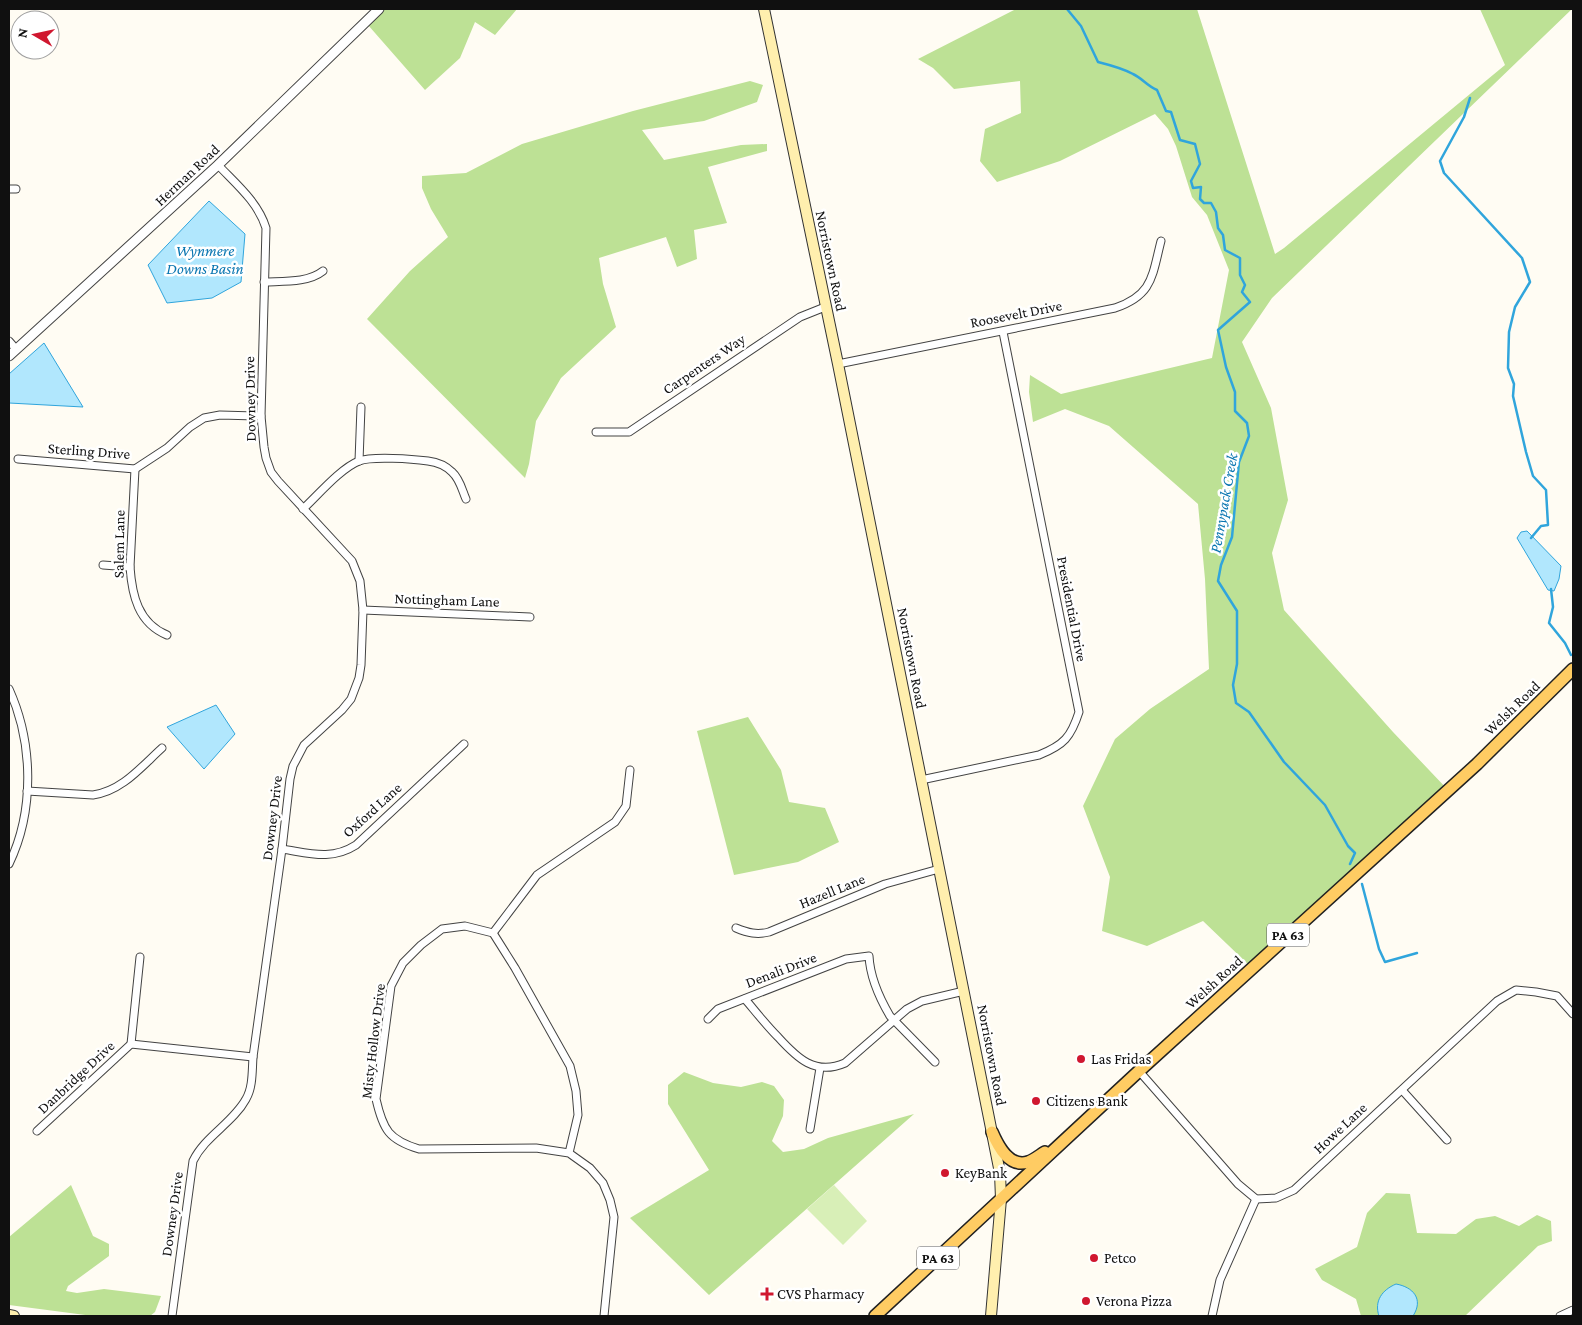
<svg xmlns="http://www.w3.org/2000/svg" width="1582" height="1325" viewBox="0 0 1582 1325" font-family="'Crimson Pro',serif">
	<rect width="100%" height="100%" fill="#fffcf3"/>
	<!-- green -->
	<path fill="#d8efb7" d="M 834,1185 L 867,1221 L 843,1245 L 807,1209 Z"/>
	<!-- forest -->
	<g fill="#bde195">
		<path d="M 384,9 L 517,9 L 495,35 L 475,22 L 460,58 L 425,90 L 368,25 Z"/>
		<path d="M 1016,9 L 1197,9 L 1275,254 L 1284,248 L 1505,65 L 1480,9 L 1572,9 L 1272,298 L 1242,342 L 1271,408 L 1288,500 L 1272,553 L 1284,610 L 1393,732 L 1448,790 L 1252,968 L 1203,921 L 1147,946 L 1102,931 L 1110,877 L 1083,806 L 1115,739 L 1150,709 L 1209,669 L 1205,579 L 1198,504 L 1109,426 L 1065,409 L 1033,422 L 1029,392 L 1030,375 L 1061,394 L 1212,358 L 1229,270 L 1207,215 L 1192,197 L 1176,146 L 1168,129 L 1155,114 L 1060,161 L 997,182 L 980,161 L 985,129 L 1021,113 L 1020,81 L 954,89 L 933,68 L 918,59 Z"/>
		<path d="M 750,81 L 763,85 L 757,102 L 704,121 L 642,130 L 664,160 L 741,145 L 767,144 L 767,151 L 708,167 L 727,223 L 694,230 L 697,259 L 677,267 L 666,237 L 599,258 L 603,284 L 616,327 L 561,378 L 536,421 L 529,464 L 525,478 L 367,319 L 410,271 L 448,237 L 431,209 L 422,188 L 422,176 L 466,173 L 522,144 L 633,111 Z"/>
		<path d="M 748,717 L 781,770 L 789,802 L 825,808 L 839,842 L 798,862 L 734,875 L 697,731 Z"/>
		<path d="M 684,1072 L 713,1083 L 741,1087 L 762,1082 L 774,1086 L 784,1100 L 783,1116 L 772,1141 L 783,1152 L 804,1149 L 828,1138 L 914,1114 L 709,1295 L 630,1218 L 709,1170 L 668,1104 L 668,1085 Z"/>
		<path d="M 71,1185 L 93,1236 L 109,1244 L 109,1256 L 68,1286 L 66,1291 L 77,1293 L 104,1289 L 161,1296 L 155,1312 L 150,1316 L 93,1316 L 9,1305 L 9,1237 Z"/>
		<path d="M 1386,1193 L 1410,1194 L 1417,1233 L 1456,1234 L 1476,1219 L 1495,1216 L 1519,1226 L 1537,1215 L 1551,1221 L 1552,1241 L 1538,1246 L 1465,1316 L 1361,1316 L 1356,1299 L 1322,1280 L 1315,1269 L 1357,1247 L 1367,1213 Z"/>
	</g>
	<!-- water -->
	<g fill="#b1e7fd" stroke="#30a5dc">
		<path d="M 209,201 L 245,234 L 241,282 L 212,298 L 167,303 L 148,265 Z"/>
		<path d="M 44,343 L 83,407 L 9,403 L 9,374 Z"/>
		<path d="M 1527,531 L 1561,566 L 1559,579 L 1554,591 L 1548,590 L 1517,538 L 1521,532 Z"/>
		<path d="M 216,705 L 235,734 L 204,769 L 167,727 Z"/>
		<path d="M 1396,1284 C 1413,1287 1424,1299 1413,1316 L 1379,1316 C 1374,1301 1382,1290 1396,1284 Z"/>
	</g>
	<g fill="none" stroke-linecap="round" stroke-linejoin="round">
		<!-- stream -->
		<g stroke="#30a5dc" stroke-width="2.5">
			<path d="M 1067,9 L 1081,26 L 1098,62 C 1110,65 1122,68 1133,74 C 1142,78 1147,86 1157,90 L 1166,111 L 1171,112 L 1180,140 L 1195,144 L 1200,164 L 1191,181 L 1193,188 L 1201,187 L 1200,199 L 1204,203 L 1211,203 L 1216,212 L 1218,228 L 1223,235 L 1225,250 L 1240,258 L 1240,275 L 1245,285 L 1242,292 L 1250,302 L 1218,330 L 1226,367 L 1235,392 L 1235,411 L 1247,423 L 1249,436 L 1239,462 L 1232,537 L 1221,565 L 1218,581 L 1237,611 L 1237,664 L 1233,685 L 1236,703 L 1249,712 L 1284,762 L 1325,805 L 1348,846 L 1355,853 L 1350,864"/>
			<path d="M 1470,98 L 1464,117 L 1440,161 L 1444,173 L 1522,258 L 1530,282 L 1515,307 L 1509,332 L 1508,368 L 1514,384 L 1513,396 L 1526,452 L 1533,476 L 1546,490 L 1548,525 L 1541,526 L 1531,538"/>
			<path d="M 1551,589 L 1553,607 L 1549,623 L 1565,643 L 1571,655"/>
			<path d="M 1362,884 L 1379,949 L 1385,962 L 1417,953"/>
		</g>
		<defs>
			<g id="minor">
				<path d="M 9,189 L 16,189"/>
				<path d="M 264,282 C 283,281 308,283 323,271"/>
				<path d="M 9,341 L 16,349"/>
				<path d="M 838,364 L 1115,308 C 1153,295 1152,276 1161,241"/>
				<path d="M 596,432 L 629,432 L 800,317 L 825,307"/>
				<path d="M 18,459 L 135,469 L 167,448 L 190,427 L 204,418 L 220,415 L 261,416"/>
				<path d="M 359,461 L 361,407"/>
				<path d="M 135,469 L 130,567 C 132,595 138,623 167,635"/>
				<path d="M 303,509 C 318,495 341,468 359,461 C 372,456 413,459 428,461 C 436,462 446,466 452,472 C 460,479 462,490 466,499"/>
				<path d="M 103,565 L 130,567"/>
				<path d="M 363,610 L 530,617"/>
				<path d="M 9,689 C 33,742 35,810 9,864"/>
				<path d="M 921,780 L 1039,755 C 1064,745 1071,737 1079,712 L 1003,332"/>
				<path d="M 27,791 L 93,795 C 122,791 141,767 162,748"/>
				<path d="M 282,849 C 309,853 331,861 356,845 L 464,744"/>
				<path d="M 736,928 C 748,933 757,935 769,932 L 885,884 L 939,869"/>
				<path d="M 493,933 L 537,875 L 615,822 L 626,806 L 630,770"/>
				<path d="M 745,999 C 756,1012 766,1025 778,1037 C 797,1058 815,1076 845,1063 L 907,1009 L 922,1001 L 964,991"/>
				<path d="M 708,1019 L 718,1009 L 846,959 L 869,956 C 870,976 880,999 890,1016 L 935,1062"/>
				<path d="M 131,1044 L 140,957"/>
				<path d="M 1139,1071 L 1238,1184 L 1256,1199 L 1276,1198 L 1294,1190 L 1497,1001 L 1516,990 L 1536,992 L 1557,996 L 1573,1014"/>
				<path d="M 1402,1090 L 1447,1140"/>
				<path d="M 810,1129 L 820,1068"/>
				<path d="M 37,1131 L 131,1044 L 253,1057"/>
				<path d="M 569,1153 L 578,1115 L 576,1091 L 570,1066 L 515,968 L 493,933 L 465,926 L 442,929 L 421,945 L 403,963 L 391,986 L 376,1099 C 383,1130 389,1140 419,1149 L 536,1148 L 569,1153 L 590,1168 L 603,1183 L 610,1200 L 614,1217 L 604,1316"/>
				<path d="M 172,1316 L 193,1161 C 205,1136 233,1123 246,1099 C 253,1087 252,1071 253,1057 L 282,849 L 290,779 L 293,766 L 304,745 L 342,710 L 351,699 L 359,678 L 361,665 L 363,610 L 360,581 L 352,561 L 278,481 L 271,472 L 266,458 L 264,447 L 261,416 L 266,228 C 258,202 236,184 218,165"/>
				<path d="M 1212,1316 L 1220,1280 L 1256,1199"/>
				<path d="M 1560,1316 L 1573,1310"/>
			</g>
			<path id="tertiary" d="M 9,356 L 218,165 L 379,9"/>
			<g id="secondary">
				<path d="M 764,9 L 838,364 L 1000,1173 L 1001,1199 L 991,1316"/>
				<path d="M 9,1315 L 14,1316"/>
			</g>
			<g id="primary">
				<path d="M 992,1132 C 998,1146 1009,1168 1028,1162 C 1034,1160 1040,1155 1045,1152"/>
				<path d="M 875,1316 L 1139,1071 L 1477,764 L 1573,669"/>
			</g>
		</defs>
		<!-- minor casing -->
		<use href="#minor" stroke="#434343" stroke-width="9"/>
		<!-- tertiary casing -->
		<use href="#tertiary" stroke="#434343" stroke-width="11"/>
		<!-- secondary casing -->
		<use href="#secondary" stroke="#323232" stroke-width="12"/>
		<!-- primary casing -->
		<use href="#primary" stroke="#212121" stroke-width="14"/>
		<!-- minor -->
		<use href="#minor" stroke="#fff" stroke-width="7"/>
		<!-- tertiary -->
		<use href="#tertiary" stroke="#fff" stroke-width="9"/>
		<!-- secondary -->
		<use href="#secondary" stroke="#ffefae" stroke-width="10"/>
		<!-- primary -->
		<use href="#primary" stroke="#ffcc63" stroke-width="11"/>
	</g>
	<!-- markers -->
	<g fill="#d0172f" stroke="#fff" stroke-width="2">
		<circle cx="1081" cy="1059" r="5"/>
		<circle cx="1036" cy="1101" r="5"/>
		<circle cx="945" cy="1173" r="5"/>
		<circle cx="1094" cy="1258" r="5"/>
		<path d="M764.5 1286.5h5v5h5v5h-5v5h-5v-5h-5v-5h5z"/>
		<circle cx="1086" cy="1301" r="5"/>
	</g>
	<g text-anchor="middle" stroke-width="5" stroke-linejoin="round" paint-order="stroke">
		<!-- shield labels -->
		<g fill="#fff" stroke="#585858" stroke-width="1">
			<rect x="1267" y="923.5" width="42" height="23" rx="4"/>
			<rect x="917" y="1246.5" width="42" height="23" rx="4"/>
		</g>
		<g font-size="14" font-weight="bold" fill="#101010">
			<text x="1288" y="940">PA 63</text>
			<text x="938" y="1263">PA 63</text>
		</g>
		<!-- street labels -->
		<g font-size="15" fill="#101010" stroke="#fff">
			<text transform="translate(187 175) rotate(-43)" y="5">Herman Road</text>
			<text transform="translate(831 261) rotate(78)" y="5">Norristown Road</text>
			<text transform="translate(1016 314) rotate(-11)" y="5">Roosevelt Drive</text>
			<text transform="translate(704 364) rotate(-34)" y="5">Carpenters Way</text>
			<text transform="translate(250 399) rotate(-91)" y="5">Downey Drive</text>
			<text transform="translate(89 451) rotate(4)" y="5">Sterling Drive</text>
			<text transform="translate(119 544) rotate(-89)" y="5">Salem Lane</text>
			<text transform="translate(447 600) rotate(2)" y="5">Nottingham Lane</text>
			<text transform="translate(1072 609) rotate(79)" y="5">Presidential Drive</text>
			<text transform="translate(912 658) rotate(79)" y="5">Norristown Road</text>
			<text transform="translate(1512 708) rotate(-44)" y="5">Welsh Road</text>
			<text transform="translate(372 810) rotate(-42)" y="5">Oxford Lane</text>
			<text transform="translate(272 818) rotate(-83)" y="5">Downey Drive</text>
			<text transform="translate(832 891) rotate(-22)" y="5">Hazell Lane</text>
			<text transform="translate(781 970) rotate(-21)" y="5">Denali Drive</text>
			<text transform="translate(1214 982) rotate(-42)" y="5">Welsh Road</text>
			<text transform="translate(373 1041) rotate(-83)" y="5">Misty Hollow Drive</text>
			<text transform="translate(992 1055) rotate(79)" y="5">Norristown Road</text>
			<text transform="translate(76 1077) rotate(-43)" y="5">Danbridge Drive</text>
			<text transform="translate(1340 1128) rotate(-43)" y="5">Howe Lane</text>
			<text transform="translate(172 1214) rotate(-82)" y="5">Downey Drive</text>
		</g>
		<!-- poi labels -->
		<g font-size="15" fill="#101010" stroke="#fff" text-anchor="start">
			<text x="1091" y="1064">Las Fridas</text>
			<text x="1046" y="1106">Citizens Bank</text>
			<text x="955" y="1178">KeyBank</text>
			<text x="1104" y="1263">Petco</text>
			<text x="777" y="1299">CVS Pharmacy</text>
			<text x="1096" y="1306">Verona Pizza</text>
		</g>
		<!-- water labels -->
		<g font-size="16" font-style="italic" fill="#0a76b1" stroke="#fff">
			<text x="205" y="256">Wynmere<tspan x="205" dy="18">Downs Basin</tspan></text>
			<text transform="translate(1223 503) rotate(-80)" y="6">Pennypack Creek</text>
		</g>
	</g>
	<!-- border -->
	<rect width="1582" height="1325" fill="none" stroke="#101010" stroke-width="20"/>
	<!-- north arrow -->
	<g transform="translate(35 35) rotate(279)"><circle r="24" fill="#ffffff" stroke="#9f9f9f"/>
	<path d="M0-4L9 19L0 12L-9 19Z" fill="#d0172f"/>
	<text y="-8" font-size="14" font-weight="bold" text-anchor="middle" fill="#101010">N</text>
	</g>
</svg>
